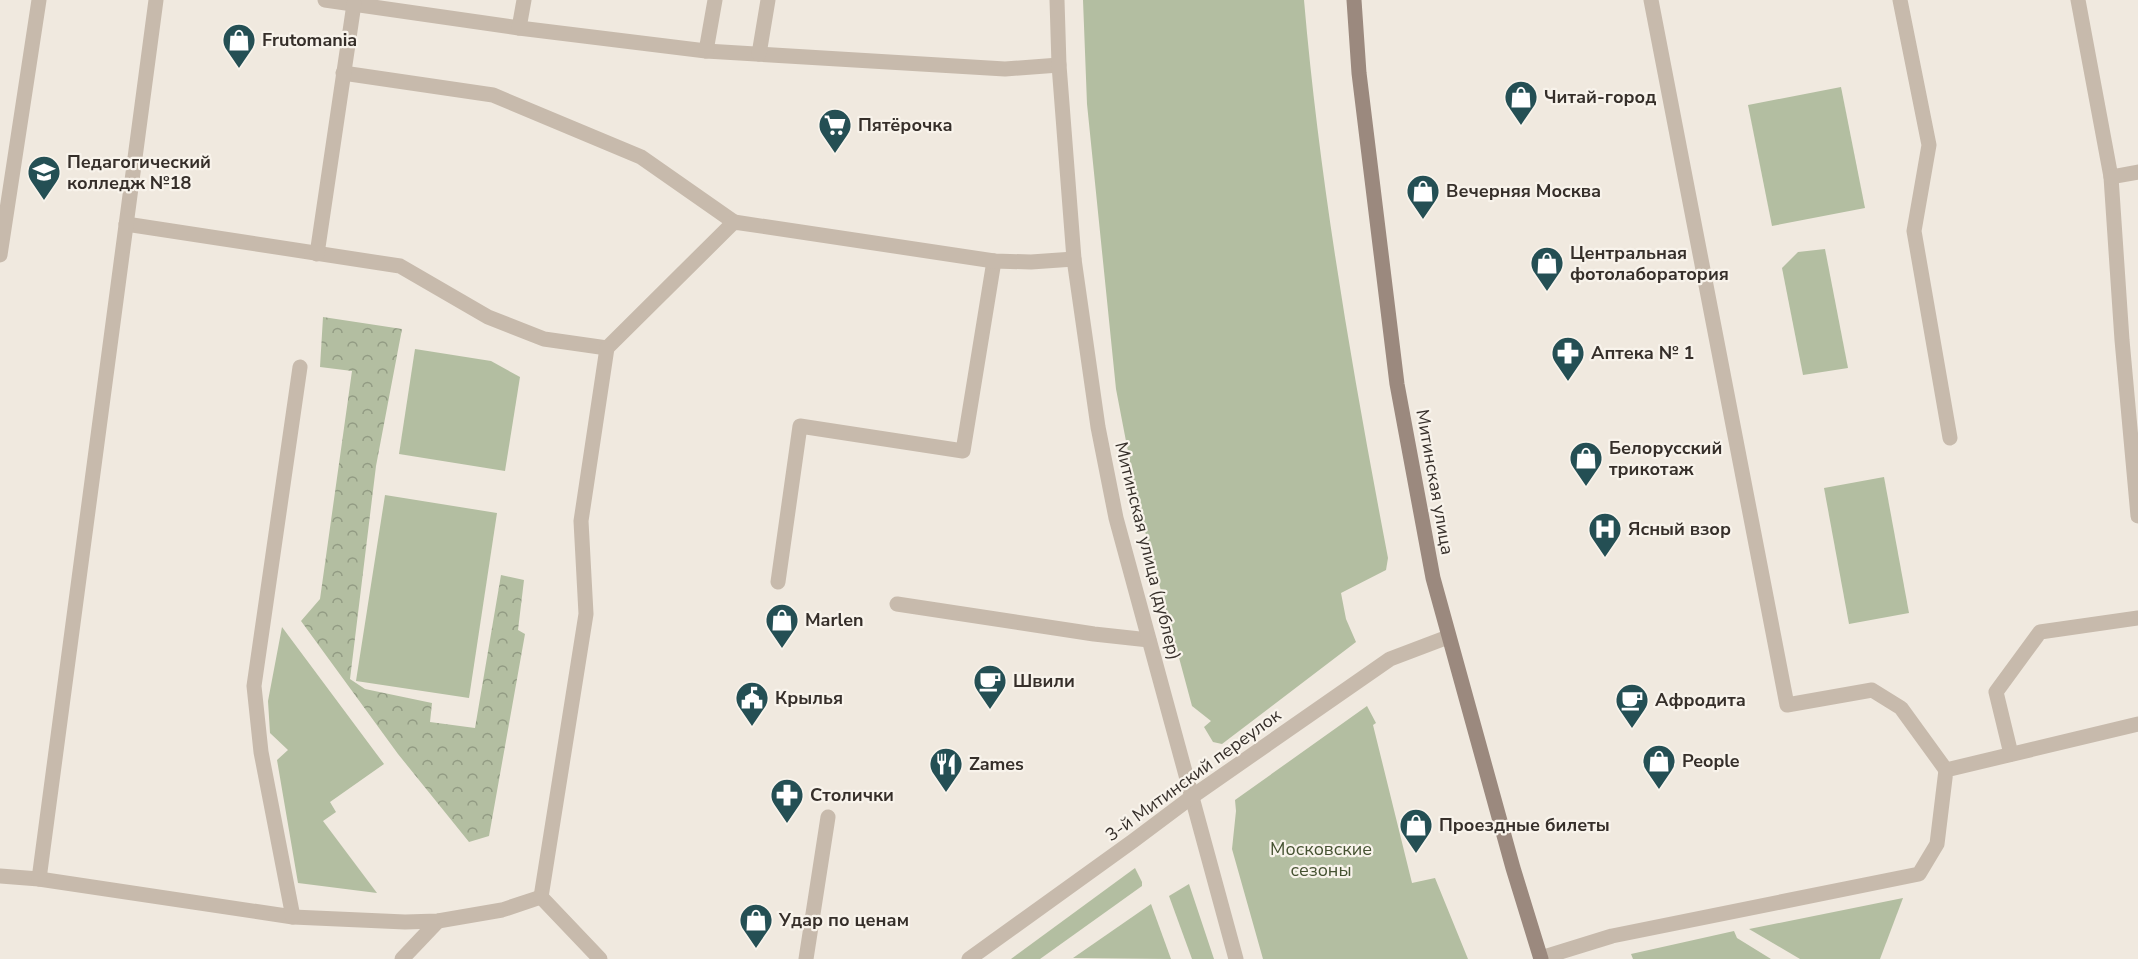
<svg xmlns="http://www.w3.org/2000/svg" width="2138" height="959" viewBox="0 0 2138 959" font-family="'Nunito Sans',sans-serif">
	<defs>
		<pattern id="forest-crowns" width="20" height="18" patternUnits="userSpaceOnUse" patternTransform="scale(1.5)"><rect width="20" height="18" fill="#b3bea1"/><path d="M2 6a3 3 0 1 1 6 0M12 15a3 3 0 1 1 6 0" fill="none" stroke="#929b83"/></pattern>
	</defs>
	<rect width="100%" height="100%" fill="#f0e9df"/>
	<!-- green -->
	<g fill="#b3bea1">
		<path d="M 1083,0 L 1304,0 C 1320,187 1353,374 1388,558 L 1386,570 L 1341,593 L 1346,619 L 1356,642 L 1222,744 L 1213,742 L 1204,727 L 1211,721 L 1192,706 L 1139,509 L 1116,389 L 1087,104 Z"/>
		<path d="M 1841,87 L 1865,208 L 1772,226 L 1748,105 Z"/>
		<path d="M 1825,249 L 1848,368 L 1803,375 L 1782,268 L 1798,252 Z"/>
		<path d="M 415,349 L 491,361 L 520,377 L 505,471 L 399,454 Z"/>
		<path d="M 1884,477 L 1909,613 L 1849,624 L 1824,488 Z"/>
		<path d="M 385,495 L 497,513 L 469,698 L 356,681 Z"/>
		<path d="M 282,627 L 384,764 L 330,802 L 336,812 L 323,821 L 377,893 L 298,883 L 277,760 L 288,750 L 270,733 L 268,701 Z"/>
		<path d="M 1367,706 L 1376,723 L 1373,725 L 1412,883 L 1435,878 L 1468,959 L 1263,959 L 1232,849 L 1236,811 L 1235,800 Z"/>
		<path d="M 1135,868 L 1142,882 L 1142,886 L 1040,959 L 1011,959 Z"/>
		<path d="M 1189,884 L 1214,959 L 1192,959 L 1169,896 Z"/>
		<path d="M 1903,898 L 1880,959 L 1800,959 L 1749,929 Z"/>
		<path d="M 1151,904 L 1171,959 L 1073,958 Z"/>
		<path d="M 1734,931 L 1737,938 L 1771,959 L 1633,959 L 1631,954 Z"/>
	</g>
	<!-- forest -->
	<path fill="url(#forest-crowns)" d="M 323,317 L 402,329 L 376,466 L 350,679 L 365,689 L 432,703 L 430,722 L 475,728 L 501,575 L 524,580 L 518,630 L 525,634 L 489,836 L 469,842 L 398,754 L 301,621 L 320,599 L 352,371 L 320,367 Z"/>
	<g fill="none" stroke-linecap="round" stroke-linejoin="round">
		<!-- service -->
		<g stroke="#c7baac" stroke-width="15">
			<path d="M 325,0 L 519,28 L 706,51 L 1005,69 L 1059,65"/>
			<path d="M 1651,0 L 1787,705 L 1872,690 L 1901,708 L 1946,770"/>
			<path d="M 1900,0 L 1929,145 L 1914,231 L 1950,438"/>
			<path d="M 2078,0 L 2111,177 L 2122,340 L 2138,516"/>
			<path d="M 519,28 L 524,0"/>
			<path d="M 706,51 L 715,0"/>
			<path d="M 759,54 L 768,0"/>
			<path d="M 343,73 L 493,95 L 641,157 L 734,222"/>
			<path d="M 2111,177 L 2138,172"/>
			<path d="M 126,224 L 400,266 L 488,317 L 544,339 L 607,348"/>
			<path d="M 317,254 L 354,4"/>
			<path d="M 0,255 L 39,0"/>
			<path d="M 778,582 L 800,426 L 963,451 L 994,261"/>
			<path d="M 897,604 L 1094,634 L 1149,640"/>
			<path d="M 2011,754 L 1996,692 L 2040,632 L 2138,618"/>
			<path d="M 0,876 L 39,879 L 293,917 L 405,922 L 438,921 L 502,910 L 541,897"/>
			<path d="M 39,879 L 156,0"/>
			<path d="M 541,897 L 586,614 L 581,521 L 607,348 L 734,222 L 994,261 L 1031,262 L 1074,259"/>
			<path d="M 541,897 L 600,959"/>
			<path d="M 293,917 L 261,752 L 254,686 L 300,367"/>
			<path d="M 1541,958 L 1612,936 L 1919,874 L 1937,844 L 1946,770 L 2138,724"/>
			<path d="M 402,959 L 438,921"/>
			<path d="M 806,959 L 828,817"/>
		</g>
		<!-- minor -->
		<g stroke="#c7baac" stroke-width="15">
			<path d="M 1057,0 L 1059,65 L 1074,259 L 1098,427 L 1116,518 L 1236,959"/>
			<path d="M 969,959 L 1133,841 L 1193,796 L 1390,659 L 1448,637"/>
		</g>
		<!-- secondary -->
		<path stroke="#9b897e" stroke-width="15" d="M 1354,0 L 1359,73 L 1397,384 L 1433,578 L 1513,868 L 1541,959"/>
	</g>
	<!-- icons -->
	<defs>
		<symbol id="shop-pin" viewBox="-11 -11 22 30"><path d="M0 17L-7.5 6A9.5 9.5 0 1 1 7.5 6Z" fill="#244f54" stroke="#f8f3eb"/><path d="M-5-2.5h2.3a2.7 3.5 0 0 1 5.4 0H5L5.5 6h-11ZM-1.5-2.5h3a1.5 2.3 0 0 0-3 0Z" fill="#fff"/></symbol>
		<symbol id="supermarket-pin" viewBox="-11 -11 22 30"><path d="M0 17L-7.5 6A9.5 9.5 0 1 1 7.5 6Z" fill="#244f54" stroke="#f8f3eb"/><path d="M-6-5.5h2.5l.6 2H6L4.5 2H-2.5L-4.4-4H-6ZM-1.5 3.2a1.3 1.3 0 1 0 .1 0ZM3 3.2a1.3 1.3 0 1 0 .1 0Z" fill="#fff"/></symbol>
		<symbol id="university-pin" viewBox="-11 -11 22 30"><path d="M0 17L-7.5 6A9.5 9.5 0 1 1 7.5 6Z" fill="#244f54" stroke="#f8f3eb"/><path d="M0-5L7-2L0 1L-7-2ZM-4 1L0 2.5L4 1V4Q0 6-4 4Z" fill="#fff"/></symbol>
		<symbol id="pharmacy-pin" viewBox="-11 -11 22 30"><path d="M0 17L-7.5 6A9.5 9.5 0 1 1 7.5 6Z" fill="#244f54" stroke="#f8f3eb"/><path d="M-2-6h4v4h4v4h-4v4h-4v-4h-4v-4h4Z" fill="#fff"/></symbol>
		<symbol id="hospital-pin" viewBox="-11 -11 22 30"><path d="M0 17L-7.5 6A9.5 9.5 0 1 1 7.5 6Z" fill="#244f54" stroke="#f8f3eb"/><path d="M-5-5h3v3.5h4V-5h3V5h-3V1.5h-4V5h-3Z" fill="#fff"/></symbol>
		<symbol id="cafe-pin" viewBox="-11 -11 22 30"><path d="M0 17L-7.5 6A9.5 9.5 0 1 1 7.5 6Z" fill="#244f54" stroke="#f8f3eb"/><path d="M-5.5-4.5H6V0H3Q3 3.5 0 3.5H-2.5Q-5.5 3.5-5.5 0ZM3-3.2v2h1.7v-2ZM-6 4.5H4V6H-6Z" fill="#fff"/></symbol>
		<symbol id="civic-pin" viewBox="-11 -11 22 30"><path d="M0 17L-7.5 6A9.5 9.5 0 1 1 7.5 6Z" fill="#244f54" stroke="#f8f3eb"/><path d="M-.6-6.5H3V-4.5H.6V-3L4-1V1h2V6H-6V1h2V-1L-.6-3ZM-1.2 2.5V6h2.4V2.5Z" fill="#fff"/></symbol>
		<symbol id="restaurant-pin" viewBox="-11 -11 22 30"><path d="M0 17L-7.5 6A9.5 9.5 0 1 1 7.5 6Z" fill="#244f54" stroke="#f8f3eb"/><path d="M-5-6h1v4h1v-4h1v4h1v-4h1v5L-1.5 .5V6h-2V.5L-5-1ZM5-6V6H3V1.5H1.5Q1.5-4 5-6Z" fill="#fff"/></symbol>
	</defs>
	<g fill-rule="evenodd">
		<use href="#shop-pin" x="220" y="21" width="38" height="52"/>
		<use href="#shop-pin" x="1502" y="78" width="38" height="52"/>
		<use href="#supermarket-pin" x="816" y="106" width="38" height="52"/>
		<use href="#university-pin" x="25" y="153" width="38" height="52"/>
		<use href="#shop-pin" x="1404" y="172" width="38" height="52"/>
		<use href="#shop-pin" x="1528" y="244" width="38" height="52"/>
		<use href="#pharmacy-pin" x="1549" y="334" width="38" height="52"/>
		<use href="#shop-pin" x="1567" y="439" width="38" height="52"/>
		<use href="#hospital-pin" x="1586" y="510" width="38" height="52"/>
		<use href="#shop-pin" x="763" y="601" width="38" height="52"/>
		<use href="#cafe-pin" x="971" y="662" width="38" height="52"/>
		<use href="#civic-pin" x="733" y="679" width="38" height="52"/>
		<use href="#cafe-pin" x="1613" y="681" width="38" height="52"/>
		<use href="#shop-pin" x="1640" y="742" width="38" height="52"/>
		<use href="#restaurant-pin" x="927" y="745" width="38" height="52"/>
		<use href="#pharmacy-pin" x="768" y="776" width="38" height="52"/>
		<use href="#shop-pin" x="1397" y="806" width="38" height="52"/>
		<use href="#shop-pin" x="737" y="901" width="38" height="52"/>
	</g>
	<g text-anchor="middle" stroke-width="4.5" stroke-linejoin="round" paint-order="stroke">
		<!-- poi labels -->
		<g font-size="18" font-weight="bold" fill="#362f2a" stroke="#f8f3eb" text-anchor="start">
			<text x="262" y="46">Frutomania</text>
			<text x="1544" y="103">Читай-город</text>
			<text x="858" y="131">Пятёрочка</text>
			<text x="67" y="168">Педагогический<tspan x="67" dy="21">колледж №18</tspan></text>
			<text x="1446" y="197">Вечерняя Москва</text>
			<text x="1570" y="259">Центральная<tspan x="1570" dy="21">фотолаборатория</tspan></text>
			<text x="1591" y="359">Аптека № 1</text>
			<text x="1609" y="454">Белорусский<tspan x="1609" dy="21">трикотаж</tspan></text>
			<text x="1628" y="535">Ясный взор</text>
			<text x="805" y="626">Marlen</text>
			<text x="1013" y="687">Швили</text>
			<text x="775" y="704">Крылья</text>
			<text x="1655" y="706">Афродита</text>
			<text x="1682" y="767">People</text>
			<text x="969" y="770">Zames</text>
			<text x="810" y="801">Столички</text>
			<text x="1439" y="831">Проездные билеты</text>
			<text x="779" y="926">Удар по ценам</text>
		</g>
		<!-- street labels -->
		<g font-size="18" fill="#362f2a" stroke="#f8f3eb">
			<text transform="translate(1435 482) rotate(80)" y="6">Митинская улица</text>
			<text transform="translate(1148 551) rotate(76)" y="6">Митинская улица (дублер)</text>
			<text transform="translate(1193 775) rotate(-36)" y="6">3-й Митинский переулок</text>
		</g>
		<!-- park labels -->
		<g font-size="18" fill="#455231" stroke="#f8f3eb">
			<text x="1321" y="855">Московские<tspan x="1321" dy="21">сезоны</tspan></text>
		</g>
	</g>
</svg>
